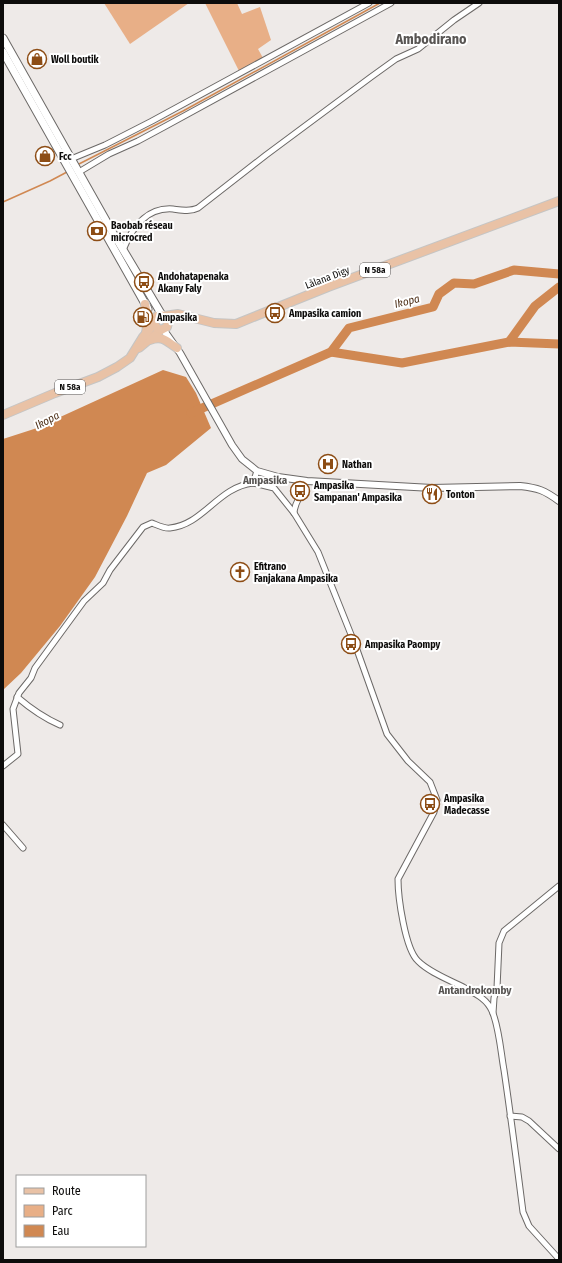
<svg xmlns="http://www.w3.org/2000/svg" width="562" height="1263" viewBox="0 0 562 1263" font-family="'Fira Sans Condensed',sans-serif">
	<rect width="100%" height="100%" fill="#eeeae8"/>
	<!-- green -->
	<g fill="#e8af87">
		<path d="M 104,3 L 189,3 L 130,44 Z"/>
		<path d="M 205,3 L 237,3 L 242,14 L 260,7 L 271,40 L 258,49 L 263,58 L 239,71 Z"/>
	</g>
	<!-- water -->
	<path fill="#d08852" d="M 163,370 L 186,377 L 196,393 L 211,428 L 166,465 L 147,473 L 127,516 L 95,577 L 60,626 L 21,673 L 3,690 L 3,439 L 34,429 Z"/>
	<g fill="none" stroke-linecap="round" stroke-linejoin="round">
		<!-- stream -->
		<g stroke="#d08852" stroke-width="1.5">
			<path d="M 77,165 L 183,111 L 380,3"/>
			<path d="M 3,202 L 50,181 L 67,172"/>
		</g>
		<!-- river -->
		<g stroke="#d08852" stroke-width="9">
			<path d="M 509,342 L 535,306 L 559,287"/>
			<path d="M 331,352 L 402,363 L 509,342 L 559,344"/>
			<path d="M 191,413 L 331,352 L 349,328 L 433,307 L 439,294 L 454,283 L 474,284 L 514,270 L 559,274"/>
		</g>
		<defs>
			<g id="minor">
				<path d="M 71,159 L 105,145 L 152,121 L 369,3"/>
				<path d="M 79,172 L 109,154 L 138,141 L 164,127 L 391,3"/>
				<path d="M 123,250 C 132,228 146,207 173,209 C 181,210 190,212 198,208 L 266,155 L 371,77 L 396,59 L 418,49 L 454,20 L 479,3"/>
				<path d="M 253,483 L 274,488 L 294,513 L 318,552 L 356,647 L 387,734 L 408,761 L 430,782 L 437,800 L 434,812 L 398,879 C 398,897 405,949 418,961 C 430,973 450,980 465,988 C 476,994 487,999 492,1011 C 499,1026 501,1054 504,1070 C 511,1117 517,1165 523,1212 L 529,1226 L 559,1259"/>
				<path d="M 294,513 C 295,498 305,496 301,481"/>
				<path d="M 17,697 C 31,709 44,718 60,725"/>
				<path d="M 3,766 L 18,754 L 13,709 L 19,693 L 31,678 L 35,668 L 84,601 L 103,583 L 110,570 L 143,527 L 152,523 C 157,525 165,529 170,528 C 203,525 218,487 253,483 L 257,471"/>
				<path d="M 3,825 L 23,848"/>
				<path d="M 493,1013 L 494,998 L 497,988 L 499,943 L 504,931 L 559,886"/>
				<path d="M 510,1116 L 522,1117 L 529,1121 L 559,1149"/>
			</g>
			<path id="tertiary" d="M 163,329 L 180,353 L 232,445 L 242,459 L 257,471 L 278,477 L 307,481 L 432,488 L 520,486 C 538,488 544,490 559,501"/>
			<g id="secondary">
				<path d="M 3,38 L 113,233 L 162,315"/>
				<path d="M 3,52 L 148,309"/>
			</g>
			<g id="primary">
				<path d="M 145,304 L 148,320 L 146,333"/>
				<path d="M 164,316 L 178,314 L 214,323 L 236,324 L 328,287 L 559,201"/>
				<path d="M 150,340 C 162,335 166,341 177,348"/>
				<path d="M 139,348 L 161,330"/>
				<path d="M 3,415 L 55,393 L 98,377 L 117,367 L 130,358 L 143,337 L 154,324 L 157,316 C 163,314 167,317 168,322 L 167,327 L 161,330 L 157,328 L 154,324"/>
			</g>
		</defs>
		<!-- minor casing -->
		<use href="#minor" stroke="#6c6967" stroke-width="7"/>
		<!-- tertiary casing -->
		<use href="#tertiary" stroke="#6c6967" stroke-width="8"/>
		<!-- secondary casing -->
		<use href="#secondary" stroke="#6c6967" stroke-width="9"/>
		<!-- primary casing -->
		<use href="#primary" stroke="#c5c5c4" stroke-width="10"/>
		<!-- minor -->
		<use href="#minor" stroke="#fff" stroke-width="5"/>
		<!-- tertiary -->
		<use href="#tertiary" stroke="#fff" stroke-width="6"/>
		<!-- secondary -->
		<use href="#secondary" stroke="#fff" stroke-width="7"/>
		<!-- primary -->
		<use href="#primary" stroke="#e9c2a6" stroke-width="8"/>
	</g>
	<!-- icons -->
	<defs>
		<symbol id="shop-ring" viewBox="-11 -11 22 22"><circle r="9.5" fill="#fff" stroke="#8d4d15" stroke-width="1.5"/><path d="M-5-2.5h2.3a2.7 3.5 0 0 1 5.4 0H5L5.5 6h-11ZM-1.5-2.5h3a1.5 2.3 0 0 0-3 0Z" fill="#8d4d15"/></symbol>
		<symbol id="bank-ring" viewBox="-11 -11 22 22"><circle r="9.5" fill="#fff" stroke="#8d4d15" stroke-width="1.5"/><path d="M-6-4H6V4H-6ZM0-2.3a2.3 2.3 0 1 0 0 4.6a2.3 2.3 0 1 0 0-4.6Z" fill="#8d4d15"/></symbol>
		<symbol id="bus-ring" viewBox="-11 -11 22 22"><circle r="9.5" fill="#fff" stroke="#8d4d15" stroke-width="1.5"/><path d="M-5-6H5V4H4V6H2V4H-2V6H-4V4H-5ZM-3.5-4V0h7V-4ZM-3.5 1.2v1.5H-2V1.2ZM2 1.2v1.5H3.5V1.2Z" fill="#8d4d15"/></symbol>
		<symbol id="fuel-ring" viewBox="-11 -11 22 22"><circle r="9.5" fill="#fff" stroke="#8d4d15" stroke-width="1.5"/><path d="M-5.5-6h7V0h2V4h1.3V-2.5L3-4.5l.8-.8L6-3V5H2.5V1h-1V6h-7ZM-4.2-4.7v3.2H.2V-4.7Z" fill="#8d4d15"/></symbol>
		<symbol id="hospital-ring" viewBox="-11 -11 22 22"><circle r="9.5" fill="#fff" stroke="#8d4d15" stroke-width="1.5"/><path d="M-5-5h3v3.5h4V-5h3V5h-3V1.5h-4V5h-3Z" fill="#8d4d15"/></symbol>
		<symbol id="restaurant-ring" viewBox="-11 -11 22 22"><circle r="9.5" fill="#fff" stroke="#8d4d15" stroke-width="1.5"/><path d="M-5-6h1v4h1v-4h1v4h1v-4h1v5L-1.5 .5V6h-2V.5L-5-1ZM5-6V6H3V1.5H1.5Q1.5-4 5-6Z" fill="#8d4d15"/></symbol>
		<symbol id="church-ring" viewBox="-11 -11 22 22"><circle r="9.5" fill="#fff" stroke="#8d4d15" stroke-width="1.5"/><path d="M-1.2-6h2.4v3.5h3.3v2.4h-3.3V6h-2.4V-.1h-3.3v-2.4h3.3Z" fill="#8d4d15"/></symbol>
	</defs>
	<g fill-rule="evenodd">
		<use href="#shop-ring" x="26" y="48" width="22" height="22"/>
		<use href="#shop-ring" x="34" y="145" width="22" height="22"/>
		<use href="#bank-ring" x="86" y="220" width="22" height="22"/>
		<use href="#bus-ring" x="133" y="271" width="22" height="22"/>
		<use href="#bus-ring" x="264" y="302" width="22" height="22"/>
		<use href="#fuel-ring" x="132" y="306" width="22" height="22"/>
		<use href="#hospital-ring" x="317" y="453" width="22" height="22"/>
		<use href="#bus-ring" x="289" y="480" width="22" height="22"/>
		<use href="#restaurant-ring" x="421" y="483" width="22" height="22"/>
		<use href="#church-ring" x="229" y="561" width="22" height="22"/>
		<use href="#bus-ring" x="340" y="633" width="22" height="22"/>
		<use href="#bus-ring" x="419" y="793" width="22" height="22"/>
	</g>
	<g text-anchor="middle" stroke-width="4" stroke-linejoin="round" paint-order="stroke">
		<!-- shield labels -->
		<g fill="#fff" stroke="#565554" stroke-width="1">
			<rect x="360" y="263" width="30" height="14" rx="3"/>
			<rect x="55" y="380" width="30" height="14" rx="3"/>
		</g>
		<g font-size="9" font-weight="bold" fill="#0d0c0b">
			<text x="375" y="273">N 58a</text>
			<text x="70" y="390">N 58a</text>
		</g>
		<!-- poi labels -->
		<g font-size="10" font-weight="bold" fill="#0d0c0b" stroke="#fff" text-anchor="start">
			<text x="51" y="63">Woll boutik</text>
			<text x="59" y="160">Fcc</text>
			<text x="111" y="229">Baobab réseau<tspan x="111" dy="12">microcred</tspan></text>
			<text x="158" y="280">Andohatapenaka<tspan x="158" dy="12">Akany Faly</tspan></text>
			<text x="289" y="317">Ampasika camion</text>
			<text x="157" y="321">Ampasika</text>
			<text x="342" y="468">Nathan</text>
			<text x="314" y="489">Ampasika<tspan x="314" dy="12">Sampanan' Ampasika</tspan></text>
			<text x="446" y="498">Tonton</text>
			<text x="254" y="570">Efitrano<tspan x="254" dy="12">Fanjakana Ampasika</tspan></text>
			<text x="365" y="648">Ampasika Paompy</text>
			<text x="444" y="802">Ampasika<tspan x="444" dy="12">Madecasse</tspan></text>
		</g>
		<!-- street labels -->
		<g font-size="10" fill="#0d0c0b" stroke="#fff">
			<text transform="translate(327 277) rotate(-21)" y="4">Làlana Digy</text>
		</g>
		<!-- water labels -->
		<g font-size="11" font-style="italic" fill="#4d2f18" stroke="#fff">
			<text transform="translate(407 301) rotate(-14)" y="4">Ikopa</text>
			<text transform="translate(47 420) rotate(-28)" y="4">Ikopa</text>
		</g>
		<!-- neighbourhood labels -->
		<g font-size="11" font-weight="bold" fill="#585553" stroke="#fff">
			<text x="265" y="484">Ampasika</text>
			<text x="475" y="994">Antandrokomby</text>
		</g>
		<!-- district labels -->
		<g font-size="14" font-weight="bold" fill="#585553" stroke="#fff">
			<text x="431" y="44">Ambodirano</text>
		</g>
	</g>
	<!-- border -->
	<rect width="562" height="1263" fill="none" stroke="#0d0c0b" stroke-width="8"/>
	<!-- legend -->
	<rect x="16" y="1175" width="130" height="72" fill="#ffffff" stroke="#9e9e9d"/>
	<rect x="24" y="1188" width="20" height="6" fill="#e9c2a6" stroke="#9e9e9d"/>
	<text x="52" y="1195" font-size="12" fill="#0d0c0b">Route</text>
	<rect x="24" y="1205" width="20" height="12" fill="#e8af87" stroke="#9e9e9d"/>
	<text x="52" y="1215" font-size="12" fill="#0d0c0b">Parc</text>
	<rect x="24" y="1225" width="20" height="12" fill="#d08852" stroke="#9e9e9d"/>
	<text x="52" y="1235" font-size="12" fill="#0d0c0b">Eau</text>
</svg>
